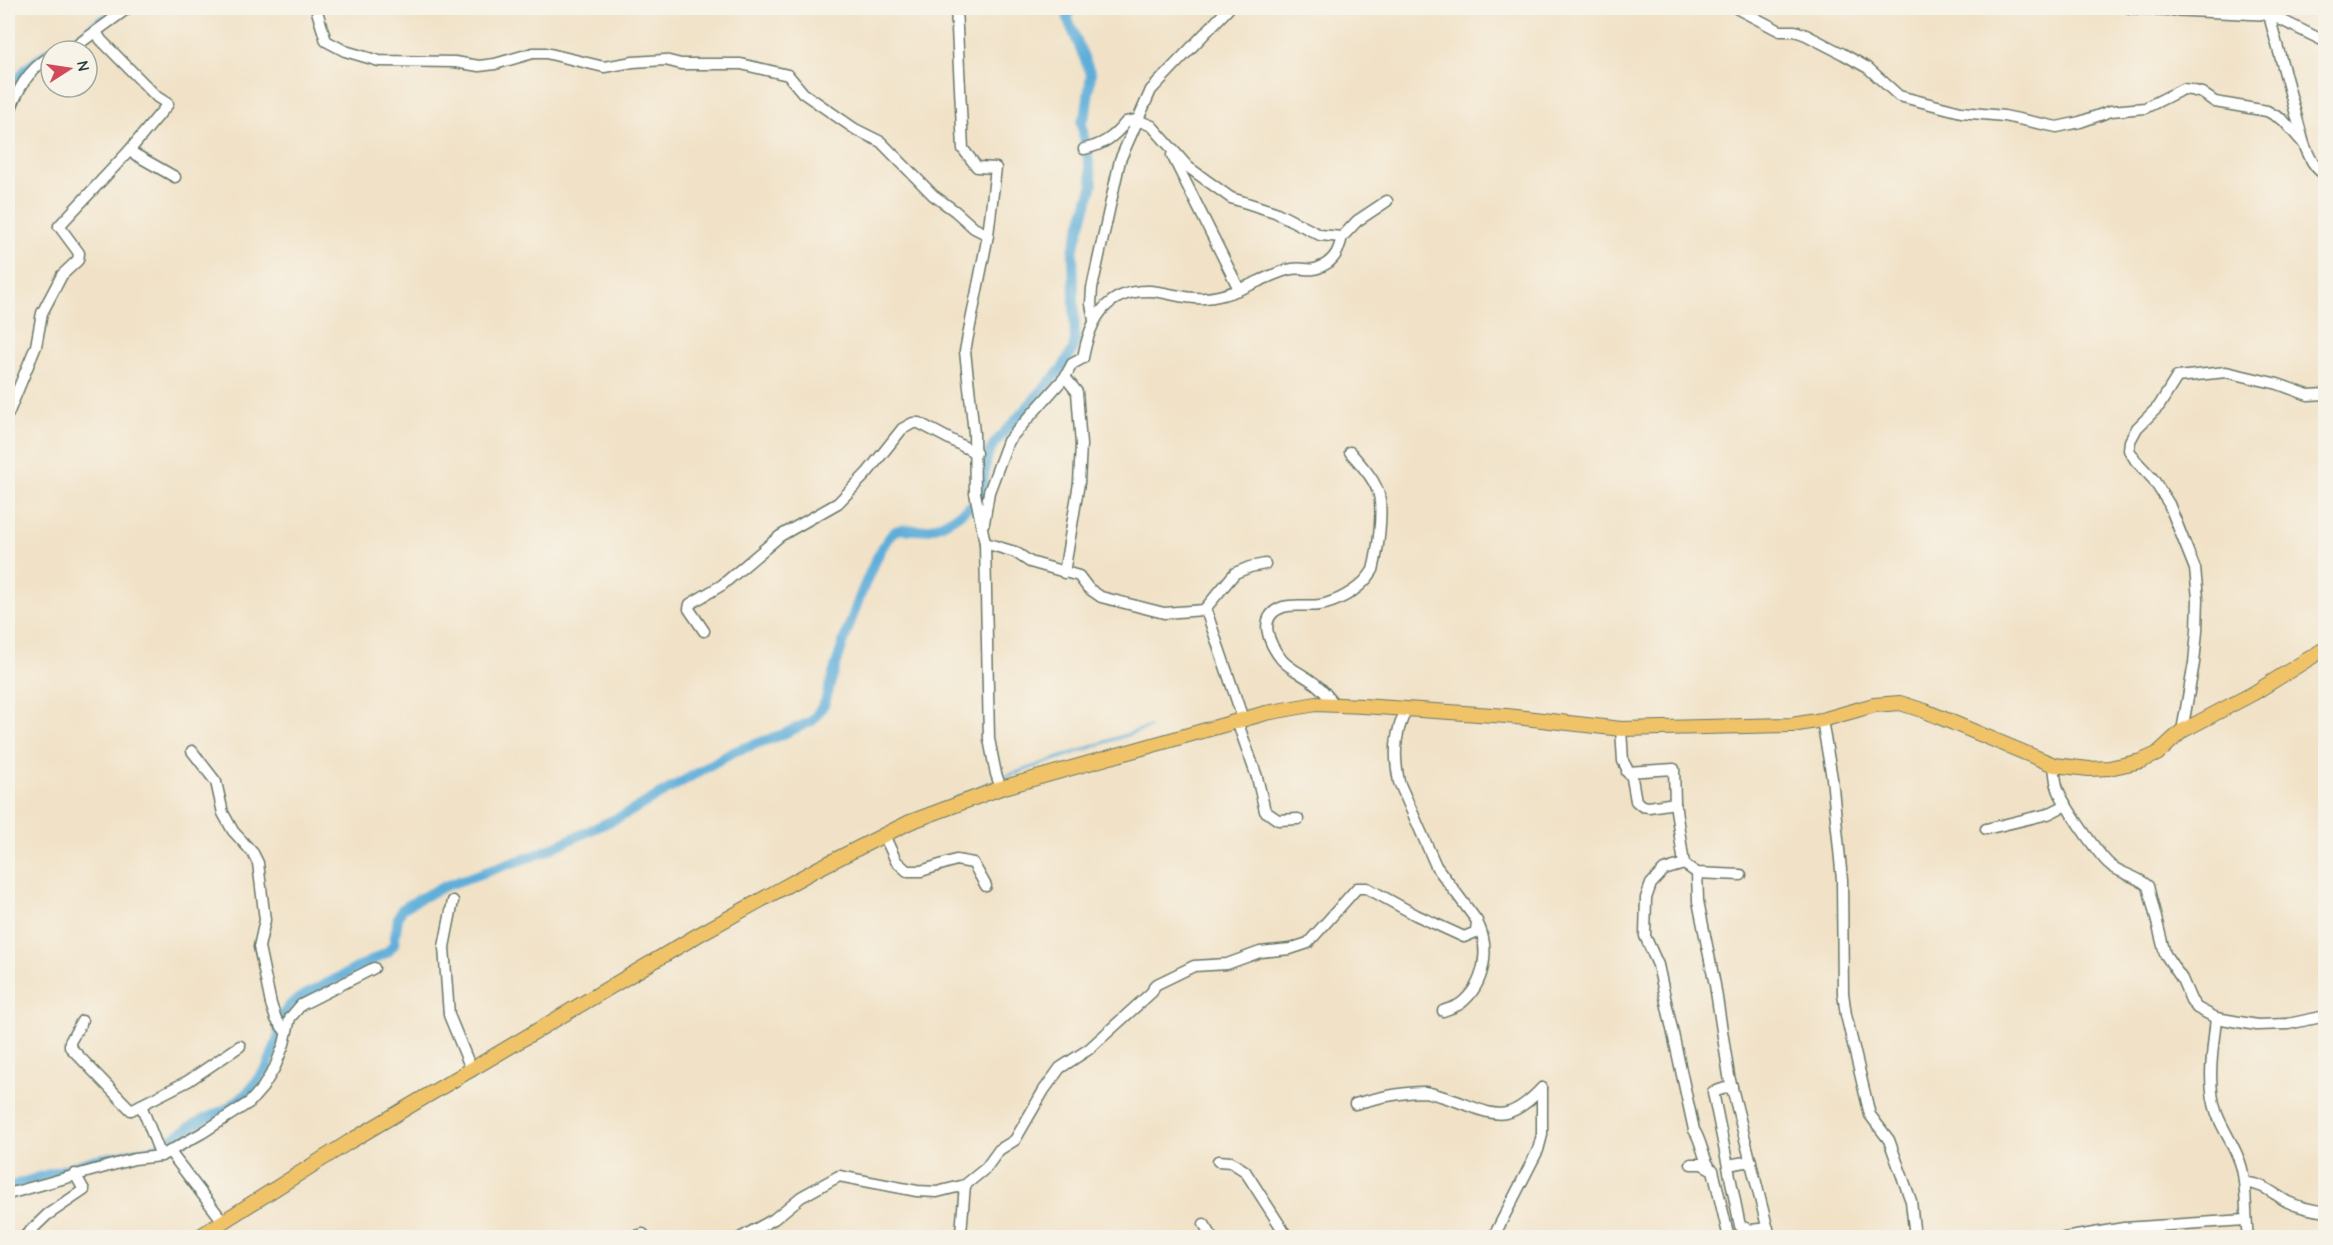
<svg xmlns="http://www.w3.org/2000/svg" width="2333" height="1245" viewBox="0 0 2333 1245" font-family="'Comic Neue',sans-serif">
	<rect width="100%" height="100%" fill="#f7f3e8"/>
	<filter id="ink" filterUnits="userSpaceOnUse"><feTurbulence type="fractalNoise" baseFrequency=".0167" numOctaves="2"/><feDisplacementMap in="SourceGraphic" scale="12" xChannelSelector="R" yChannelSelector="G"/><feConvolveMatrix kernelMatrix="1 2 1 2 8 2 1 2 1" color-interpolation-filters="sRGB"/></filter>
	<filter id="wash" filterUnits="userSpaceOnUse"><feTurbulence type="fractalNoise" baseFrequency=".008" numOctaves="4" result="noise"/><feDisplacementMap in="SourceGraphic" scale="24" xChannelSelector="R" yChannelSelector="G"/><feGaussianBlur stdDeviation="1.35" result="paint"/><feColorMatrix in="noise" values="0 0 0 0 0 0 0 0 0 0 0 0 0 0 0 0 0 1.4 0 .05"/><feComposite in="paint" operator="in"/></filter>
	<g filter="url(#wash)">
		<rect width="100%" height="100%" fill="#f1e2c7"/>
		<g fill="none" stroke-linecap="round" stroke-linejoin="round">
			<!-- stream -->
			<g stroke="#5eaed9" stroke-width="3">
				<path d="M 1128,299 L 1154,296"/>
				<path d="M 1075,341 L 1084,340"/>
				<path d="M 1007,776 L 1149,727"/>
				<path d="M 955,798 L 989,783"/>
			</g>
			<!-- canal -->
			<g stroke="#5eaed9" stroke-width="10">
				<path d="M 8,93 L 26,69 L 47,53 L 54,48 L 63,48 L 73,43 L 101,21 L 113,16"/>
				<path d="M 8,1187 L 94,1160 L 150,1150 L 162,1145 L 200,1121 L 226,1109 L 246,1094 L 267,1068 L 279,1035 L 278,1024 L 282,1016 L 290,1005 L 301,997 L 388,952 L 394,944 L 398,918 L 402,909 L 417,900 L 445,886 L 541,853 L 626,814 L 733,752 L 781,735 L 812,721 L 825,703 C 831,677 875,536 898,530 C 905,528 914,531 921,530 C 944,528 964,511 981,497 L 987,457 L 994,444 L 1063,367 L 1073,349 L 1075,341 L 1073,251 L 1093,184 L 1081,122 L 1086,113 L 1091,74 L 1068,20 L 1068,8"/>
			</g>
		</g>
	</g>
	<g filter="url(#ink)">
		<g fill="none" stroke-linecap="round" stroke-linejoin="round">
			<defs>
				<g id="minor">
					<path d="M 316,8 L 326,41 L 345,51 L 379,61 L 455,62 L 479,66 L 495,64 L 533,53 L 546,53 L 604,67 L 633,62 L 665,60 L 681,64 L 741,64 L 788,75 L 803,93 L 855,129 L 881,142 L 933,195 L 955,211 L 974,228 L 988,235"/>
					<path d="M 956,8 L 963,149 L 977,167 L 996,168 L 988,235 L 965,351 L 974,433 L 975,493 L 985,543 L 989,739 L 996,774 L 1001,788"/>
					<path d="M 1736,8 L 1780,31 L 1795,31 L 1806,35 L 1843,54 L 1868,68 L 1899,96 L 1961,112 L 2004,116 L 2057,127 L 2080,122 L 2111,111 L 2145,108 L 2183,89 L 2191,90 L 2202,93 L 2215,102 L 2267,111 L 2283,120 L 2304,144"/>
					<path d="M 2129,8 L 2271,15 L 2326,42"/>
					<path d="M 2267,8 L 2304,144 C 2309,156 2314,169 2326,175"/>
					<path d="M 69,51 L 128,8"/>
					<path d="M 8,116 C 17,91 27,70 51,56"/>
					<path d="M 1084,149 C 1103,145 1114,137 1126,122 L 1137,120 L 1152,126 L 1188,167 L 1231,198 L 1275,212 L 1320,235 L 1342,237 L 1357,221 L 1387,201"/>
					<path d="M 129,151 L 175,177"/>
					<path d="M 1172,155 L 1239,289"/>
					<path d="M 1094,320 L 1091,304 L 1092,288 L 1120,160 L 1151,90 L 1229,8"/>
					<path d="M 8,414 L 36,346 L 42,313 L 62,275 L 78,260 L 79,253 L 59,226 L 129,151 L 168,104 L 157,97 L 101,40 L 96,32"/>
					<path d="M 984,523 L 989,492 L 1008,441 L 1065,377 L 1072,364 L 1083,358 C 1090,319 1106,290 1150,291 C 1168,292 1187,300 1205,298 C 1235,296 1260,278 1287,270 C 1306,265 1308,275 1326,264 C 1337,257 1339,248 1342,237"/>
					<path d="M 985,543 L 1015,552 L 1030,562 L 1079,576 L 1088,588 L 1101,597 L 1164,613 L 1204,610 L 1235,573 L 1250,567 L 1265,564"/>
					<path d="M 1064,573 L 1079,483 L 1081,445 L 1077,392 L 1065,377"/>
					<path d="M 1204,610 L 1207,613 L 1243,719"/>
					<path d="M 704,631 L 689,609 L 690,604 L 722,585 L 780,536 L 838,503 L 867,473 L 902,429 L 913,423 L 919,423 L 976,453"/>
					<path d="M 1335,705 C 1330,699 1325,692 1319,687 C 1309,677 1292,671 1282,660 C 1269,644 1256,616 1283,607 C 1297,603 1312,608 1325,604 C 1343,599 1363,587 1373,570 C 1378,551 1383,514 1379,495 C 1375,479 1361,465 1350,452"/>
					<path d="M 1822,720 L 1832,778 L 1842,880 L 1843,993 L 1846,1015 L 1870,1115 L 1889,1140 L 1911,1201 L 1915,1238"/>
					<path d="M 1237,721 L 1257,777 L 1265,811 L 1278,820 L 1298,819"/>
					<path d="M 1621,729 L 1623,761 L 1632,778 L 1636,801 L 1642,806 L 1649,807 L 1675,803"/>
					<path d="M 2182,731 L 2194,663 L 2197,631 L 2198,598 L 2195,569 L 2169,504 L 2153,479 L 2136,461 L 2129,450 L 2130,441 L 2137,428 L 2159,406 L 2177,377 L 2226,372 L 2278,384 L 2308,395 L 2326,394"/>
					<path d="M 192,751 L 216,782 L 223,813 L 233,831 L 253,853 L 258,863 L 265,920 L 259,947 L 271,1004 L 276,1019 L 286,1032"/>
					<path d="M 2054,765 C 2055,773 2055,781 2058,789 C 2063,804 2096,851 2108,863 C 2119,874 2136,875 2148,886 L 2165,954 L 2182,979 L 2191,1000 L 2197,1008 L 2216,1018 L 2257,1025 L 2288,1024 L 2326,1016"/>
					<path d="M 1627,772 L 1674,769 L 1675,803 L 1684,864 L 1697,873 L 1741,875"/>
					<path d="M 1986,829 L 2048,814 L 2066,805"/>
					<path d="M 884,835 L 896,861 L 907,871 L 921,871 L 956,860 L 973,863 L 986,886"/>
					<path d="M 1684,864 L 1664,870 L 1651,884 L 1646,898 L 1645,936 L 1658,965 L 1694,1130 C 1702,1142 1702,1155 1709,1166"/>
					<path d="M 1697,873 L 1698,901 L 1715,985 L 1729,1076 L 1770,1238"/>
					<path d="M 453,901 L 444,947 L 449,1015 L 472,1071"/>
					<path d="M 1443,1011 C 1448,1009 1455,1007 1460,1004 C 1485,985 1491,948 1477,922"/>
					<path d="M 2216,1018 C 2213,1049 2206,1084 2217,1114 C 2224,1133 2237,1148 2242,1169 C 2247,1191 2245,1214 2248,1238"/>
					<path d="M 82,1021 L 70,1042 L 70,1047 L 131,1110 L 188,1081 L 240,1046"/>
					<path d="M 1732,1086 L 1713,1092 L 1740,1226 L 1751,1230 L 1768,1228"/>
					<path d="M 1355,1104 C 1376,1098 1402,1092 1424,1092 C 1432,1093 1440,1096 1447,1098 C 1493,1113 1504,1128 1542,1088"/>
					<path d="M 141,1105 L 161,1156"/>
					<path d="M 170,1152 L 222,1220"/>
					<path d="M 1218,1161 L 1231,1162 L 1245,1171 L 1288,1238"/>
					<path d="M 1691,1164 L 1702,1164 L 1713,1170 L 1729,1238"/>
					<path d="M 1728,1165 L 1751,1161"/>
					<path d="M 2245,1183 C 2263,1183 2273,1194 2288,1202 C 2300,1208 2313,1210 2326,1212"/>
					<path d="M 8,1194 L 134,1159 L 161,1156 L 202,1133 L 250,1102 L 263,1087 L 275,1067 L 284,1044 L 290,1018 L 301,1005 L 374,968"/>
					<path d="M 1204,1224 L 1213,1238"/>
					<path d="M 23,1238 L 47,1215 L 84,1190 L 75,1174"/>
					<path d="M 631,1238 L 643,1234 L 645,1238"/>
					<path d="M 740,1238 L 774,1219 L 801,1197 L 839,1176 L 917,1191 L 937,1192 L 965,1185 L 986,1168 L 999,1150 L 1015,1140 L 1044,1090 L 1060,1068 L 1089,1049 L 1152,992 L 1155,985 L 1194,966 L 1227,964 L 1260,952 L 1290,949 L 1308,943 L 1357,888 L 1367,888 L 1416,915 L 1464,937 L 1476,932 L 1477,921 L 1436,866 L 1399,782 C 1394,758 1394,730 1408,708"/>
					<path d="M 959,1238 L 961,1233 L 965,1185"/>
					<path d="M 1493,1238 L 1538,1150 L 1542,1135 L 1542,1088"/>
					<path d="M 2064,1238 L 2124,1228 L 2245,1220"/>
				</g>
				<path id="major" d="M 197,1238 L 349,1142 L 698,935 L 815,870 L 884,835 L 910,822 L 1001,788 L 1266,713 L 1316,704 L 1363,706 L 1507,716 L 1621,729 L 1792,725 L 1822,720 L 1874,705 L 1900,703 L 1925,711 L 2054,765 L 2089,769 L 2109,768 L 2141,761 L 2157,754 L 2182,731 L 2254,693 L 2326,648"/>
			</defs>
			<!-- minor casing -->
			<use href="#minor" stroke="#687767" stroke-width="13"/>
			<!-- major casing -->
			<use href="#major" stroke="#687767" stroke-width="16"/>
			<!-- minor -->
			<use href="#minor" stroke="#fff" stroke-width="10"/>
			<!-- major -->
			<use href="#major" stroke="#f0c369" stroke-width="14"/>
		</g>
	</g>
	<!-- margin -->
	<rect width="2333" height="1245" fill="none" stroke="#f7f3e8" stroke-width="30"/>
	<!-- north arrow -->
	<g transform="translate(69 69) rotate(78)"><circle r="28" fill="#f7f3e8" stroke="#a1aaa0" stroke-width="1.5"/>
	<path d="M0-4.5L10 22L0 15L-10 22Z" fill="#d1495b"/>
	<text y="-9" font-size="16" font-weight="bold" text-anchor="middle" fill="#1f3d34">N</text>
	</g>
</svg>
